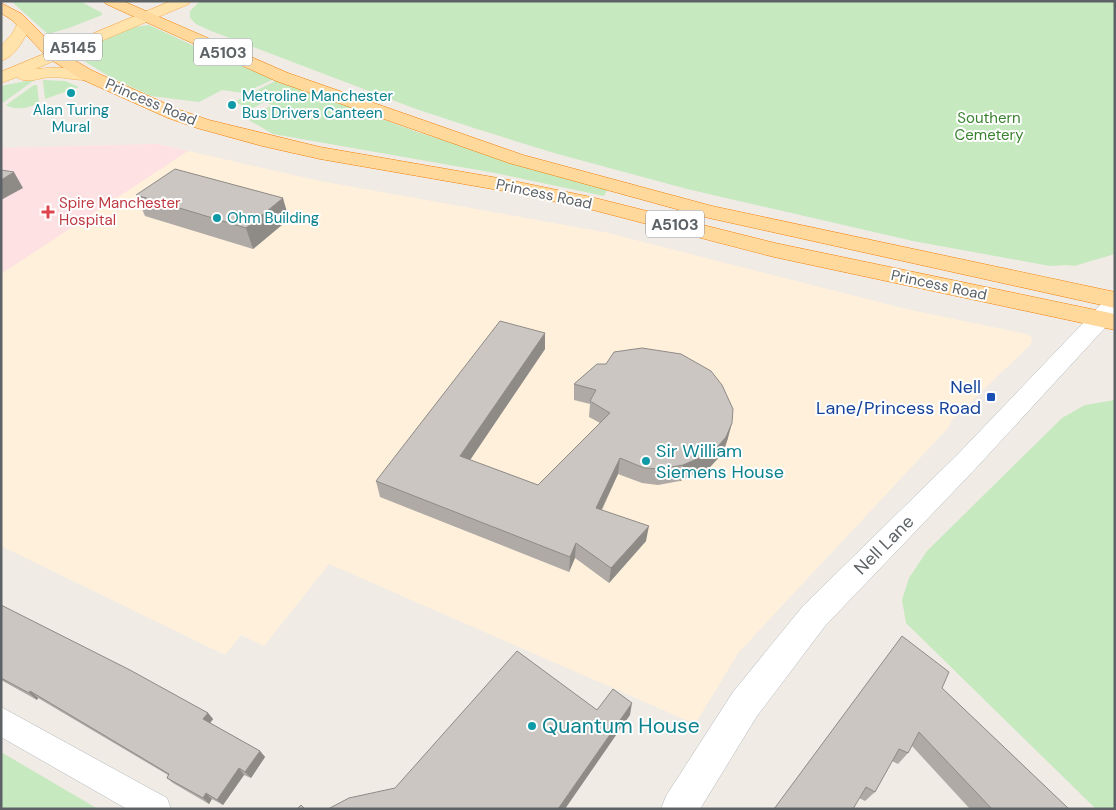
<svg xmlns="http://www.w3.org/2000/svg" width="1116" height="810" viewBox="0 0 1116 810" font-family="'DM Sans',sans-serif">
	<rect width="100%" height="100%" fill="#f0ebe5"/>
	<!-- commercial -->
	<path fill="#fff0db" d="M 158,144 L 320,181 L 604,232 L 906,309 L 1027,334 L 1032,338 L 1031,344 L 952,420 L 948,428 L 739,652 L 695,724 L 329,564 L 264,646 L 241,635 L 225,655 L 1,546 L 1,148 Z"/>
	<!-- medical -->
	<path fill="#fde1e3" d="M 158,144 L 188,151 L 1,274 L 1,148 Z"/>
	<!-- green -->
	<g fill="#c7e9c0">
		<path d="M 11,1 L 80,1 L 102,13 L 102,15 L 69,28 L 48,34 Z"/>
		<path d="M 200,1 L 1115,1 L 1115,254 L 1074,266 L 1067,265 L 1050,266 L 913,241 L 687,189 L 554,153 L 477,129 L 416,109 L 211,31 L 196,24 L 190,18 L 190,11 Z"/>
		<path d="M 149,25 L 205,51 L 274,79 L 244,93 L 222,90 L 199,102 L 151,96 L 110,77 L 79,58 L 86,48 L 134,27 Z"/>
		<path d="M 36,79 L 1,104 L 1,86 Z"/>
		<path d="M 43,80 L 65,81 L 79,87 L 45,99 Z"/>
		<path d="M 277,80 L 417,132 L 607,190 L 604,196 L 495,173 L 273,134 L 247,119 L 272,105 L 264,102 L 251,109 L 234,102 Z"/>
		<path d="M 34,85 L 37,85 L 39,103 C 30,108 14,111 6,105 Z"/>
		<path d="M 1115,400 L 1115,809 L 1096,809 L 906,623 L 902,600 L 909,578 L 927,551 L 1062,418 L 1085,405 Z"/>
		<path d="M 1,752 L 98,809 L 1,809 Z"/>
	</g>
	<g fill="none" stroke-linecap="round" stroke-linejoin="round">
		<defs>
			<path id="minor" d="M 1,707 L 167,798 L 171,809 L 127,809 L 1,737 Z"/>
			<path id="tertiary" d="M 1115,296 L 1115,317 L 977,467 L 825,626 L 757,716 L 700,809 L 661,809 L 666,796 L 733,692 L 803,606 L 959,453 L 1107,298 Z"/>
			<g id="primary">
				<path d="M 171,1 L 191,1 L 189,4 L 35,69 C 54,67 74,67 93,71 L 95,75 L 93,79 C 80,82 66,77 52,77 C 41,77 26,85 17,77 L 1,83 L 1,72 Z"/>
				<path d="M 24,20 L 29,21 L 31,24 C 26,37 15,57 1,61 L 1,46 L 12,34 L 19,21 Z"/>
			</g>
			<g id="trunk">
				<path d="M 104,1 L 123,1 L 288,73 L 523,155 L 712,206 L 1115,292 L 1115,308 L 709,218 L 509,163 L 276,81 L 106,4 Z"/>
				<path d="M 1,3 L 22,14 L 60,52 L 93,71 L 180,110 L 209,120 L 320,147 L 504,179 L 591,197 L 775,243 L 1115,314 L 1115,330 L 774,257 L 589,209 L 504,191 L 320,159 L 262,146 L 197,128 L 168,118 L 81,79 L 48,58 L 12,20 L 1,13 Z"/>
			</g>
		</defs>
		<!-- minor casing -->
		<use href="#minor" stroke="#b2b7ba" stroke-width="1"/>
		<!-- tertiary casing -->
		<use href="#tertiary" stroke="#b2b7ba" stroke-width="1"/>
		<!-- primary casing -->
		<use href="#primary" stroke="#f9af54" stroke-width="1"/>
		<!-- trunk casing -->
		<use href="#trunk" stroke="#f57e00" stroke-width="1"/>
		<!-- minor -->
		<use href="#minor" fill="#fff" fill-rule="evenodd"/>
		<!-- tertiary -->
		<use href="#tertiary" fill="#fff" fill-rule="evenodd"/>
		<!-- primary -->
		<use href="#primary" fill="#ffe3ab" fill-rule="evenodd"/>
		<!-- trunk -->
		<use href="#trunk" fill="#ffd89c" fill-rule="evenodd"/>
	</g>
	<!-- wall -->
	<g fill="#afaaa6">
		<path d="M 136,195 L 289,219 L 253,249 L 145,216 Z"/>
		<path d="M 545,333 L 545,349 L 470,460 L 538,485 L 600,423 L 589,417 L 590,404 L 574,400 L 574,384 L 597,364 L 728,438 L 723,453 L 710,467 L 680,481 L 658,485 L 642,483 L 618,474 L 602,510 L 646,541 L 609,583 L 575,558 L 569,572 L 380,497 L 376,481 Z"/>
		<path d="M 1,605 L 208,713 L 213,719 L 210,723 L 260,751 L 265,757 L 251,778 L 244,775 L 223,805 L 212,799 L 209,804 L 173,783 L 167,778 L 168,775 L 38,698 L 37,700 L 1,680 Z"/>
		<path d="M 942,688 L 1069,809 L 970,809 L 912,746 L 908,753 L 898,764 L 892,761 L 875,792 L 865,801 L 859,798 L 774,809 Z"/>
	</g>
	<!-- shaded-wall -->
	<g fill="#8e8b87">
		<path d="M 14,172 L 23,188 L 1,200 L 1,180 Z"/>
		<path d="M 283,198 L 289,219 L 253,249 L 246,228 Z"/>
		<path d="M 545,333 L 545,349 L 462,472 L 460,456 Z"/>
		<path d="M 732,423 L 728,438 L 723,453 L 710,467 L 680,481 L 683,465 Z"/>
		<path d="M 620,458 L 618,474 L 595,523 L 596,508 Z"/>
		<path d="M 649,526 L 646,541 L 609,583 L 611,568 Z"/>
		<path d="M 576,543 L 575,558 L 569,572 L 570,557 Z"/>
		<path d="M 30,691 L 38,698 L 37,700 L 29,693 Z"/>
		<path d="M 632,703 L 630,715 L 565,809 L 558,809 Z"/>
		<path d="M 208,713 L 213,719 L 208,726 L 203,719 Z"/>
		<path d="M 260,751 L 265,757 L 251,778 L 245,772 Z"/>
		<path d="M 239,768 L 244,775 L 223,805 L 217,800 Z"/>
		<path d="M 206,793 L 212,799 L 209,804 L 203,798 Z"/>
	</g>
	<!-- building -->
	<g fill="#cbc6c1" stroke="#8e8b87">
		<path d="M 175,169 L 283,198 L 246,228 L 136,195 Z"/>
		<path d="M 1,170 L 14,172 L 1,180 Z"/>
		<path d="M 500,321 L 545,333 L 460,456 L 538,485 L 610,413 L 590,401 L 596,390 L 574,384 L 597,364 L 606,364 L 614,352 L 642,348 L 681,354 L 711,371 L 722,385 L 733,409 L 732,423 L 726,437 L 713,452 L 683,465 L 660,469 L 644,468 L 620,458 L 596,508 L 649,526 L 611,568 L 576,543 L 570,557 L 376,481 Z"/>
		<path d="M 1,605 L 130,670 L 208,713 L 203,719 L 260,751 L 245,772 L 239,768 L 217,800 L 206,793 L 203,798 L 167,778 L 169,774 L 30,691 L 29,693 L 1,678 Z"/>
		<path d="M 902,636 L 949,672 L 942,688 L 1069,809 L 992,809 L 919,732 L 908,753 L 899,749 L 875,792 L 866,787 L 853,809 L 774,809 Z"/>
		<path d="M 517,651 L 597,710 L 613,689 L 632,703 L 558,809 L 328,809 L 349,798 L 395,788 Z"/>
		<path d="M 301,805 L 305,809 L 297,809 Z"/>
	</g>
	<!-- markers -->
	<g fill="#0f9aa8" stroke="#fff" stroke-width="2">
		<circle cx="71" cy="93" r="5"/>
		<circle cx="232" cy="105" r="5"/>
		<circle cx="217" cy="218" r="5"/>
		<circle cx="646" cy="461" r="5"/>
		<circle cx="532" cy="726" r="5"/>
	</g>
	<path fill="#e0444e" stroke="#fff" stroke-width="2" d="M45.5 204.5h5v5h5v5h-5v5h-5v-5h-5v-5h5z"/>
	<rect fill="#1a4fb4" stroke="#fff" stroke-width="2" x="986" y="392" width="10" height="10" rx="2.5"/>
	<g text-anchor="middle" stroke-width="4" stroke-linejoin="round" paint-order="stroke">
		<!-- far-culture labels -->
		<g font-size="15" fill="#0d838f" stroke="#fff" text-anchor="start">
			<text x="242" y="101">Metroline Manchester<tspan x="242" dy="17">Bus Drivers Canteen</tspan></text>
			<text x="71" y="115" text-anchor="middle">Alan Turing<tspan x="71" dy="17">Mural</tspan></text>
			<text x="227" y="223">Ohm Building</text>
		</g>
		<!-- far-street labels -->
		<g font-size="15" fill="#5c6266" stroke="#fff">
			<text transform="translate(151 102) rotate(23)" y="5">Princess Road</text>
			<text transform="translate(544 194) rotate(12)" y="5">Princess Road</text>
			<text transform="translate(939 285) rotate(12)" y="5">Princess Road</text>
		</g>
		<!-- far-park labels -->
		<g font-size="15" fill="#3a822f" stroke="#fff">
			<text x="989" y="123">Southern<tspan x="989" dy="17">Cemetery</tspan></text>
		</g>
		<!-- far-health labels -->
		<g font-size="15" fill="#be3a42" stroke="#fff" text-anchor="start">
			<text x="59" y="208">Spire Manchester<tspan x="59" dy="17">Hospital</tspan></text>
		</g>
		<!-- shield labels -->
		<g fill="#fff" stroke="#8d9194" stroke-width="1">
			<rect x="44" y="33.5" width="58" height="27" rx="4"/>
			<rect x="194" y="38.5" width="58" height="27" rx="4"/>
			<rect x="646" y="210.5" width="58" height="27" rx="4"/>
		</g>
		<g font-size="16" font-weight="bold" fill="#5c6266">
			<text x="73" y="53">A5145</text>
			<text x="223" y="58">A5103</text>
			<text x="675" y="230">A5103</text>
		</g>
		<!-- transit labels -->
		<g font-size="18" fill="#164399" stroke="#fff" text-anchor="end">
			<text x="981" y="393">Nell<tspan x="981" dy="21">Lane/Princess Road</tspan></text>
		</g>
		<!-- culture labels -->
		<g font-size="18" fill="#0d838f" stroke="#fff" text-anchor="start">
			<text x="656" y="457">Sir William<tspan x="656" dy="21">Siemens House</tspan></text>
		</g>
		<!-- street labels -->
		<g font-size="18" fill="#5c6266" stroke="#fff">
			<text transform="translate(884 545) rotate(-45)" y="6">Nell Lane</text>
		</g>
		<!-- near-culture labels -->
		<g font-size="21" fill="#0d838f" stroke="#fff" text-anchor="start">
			<text x="542" y="733">Quantum House</text>
		</g>
	</g>
	<!-- border -->
	<rect width="1116" height="810" fill="none" stroke="#5c6266" stroke-width="5"/>
</svg>
